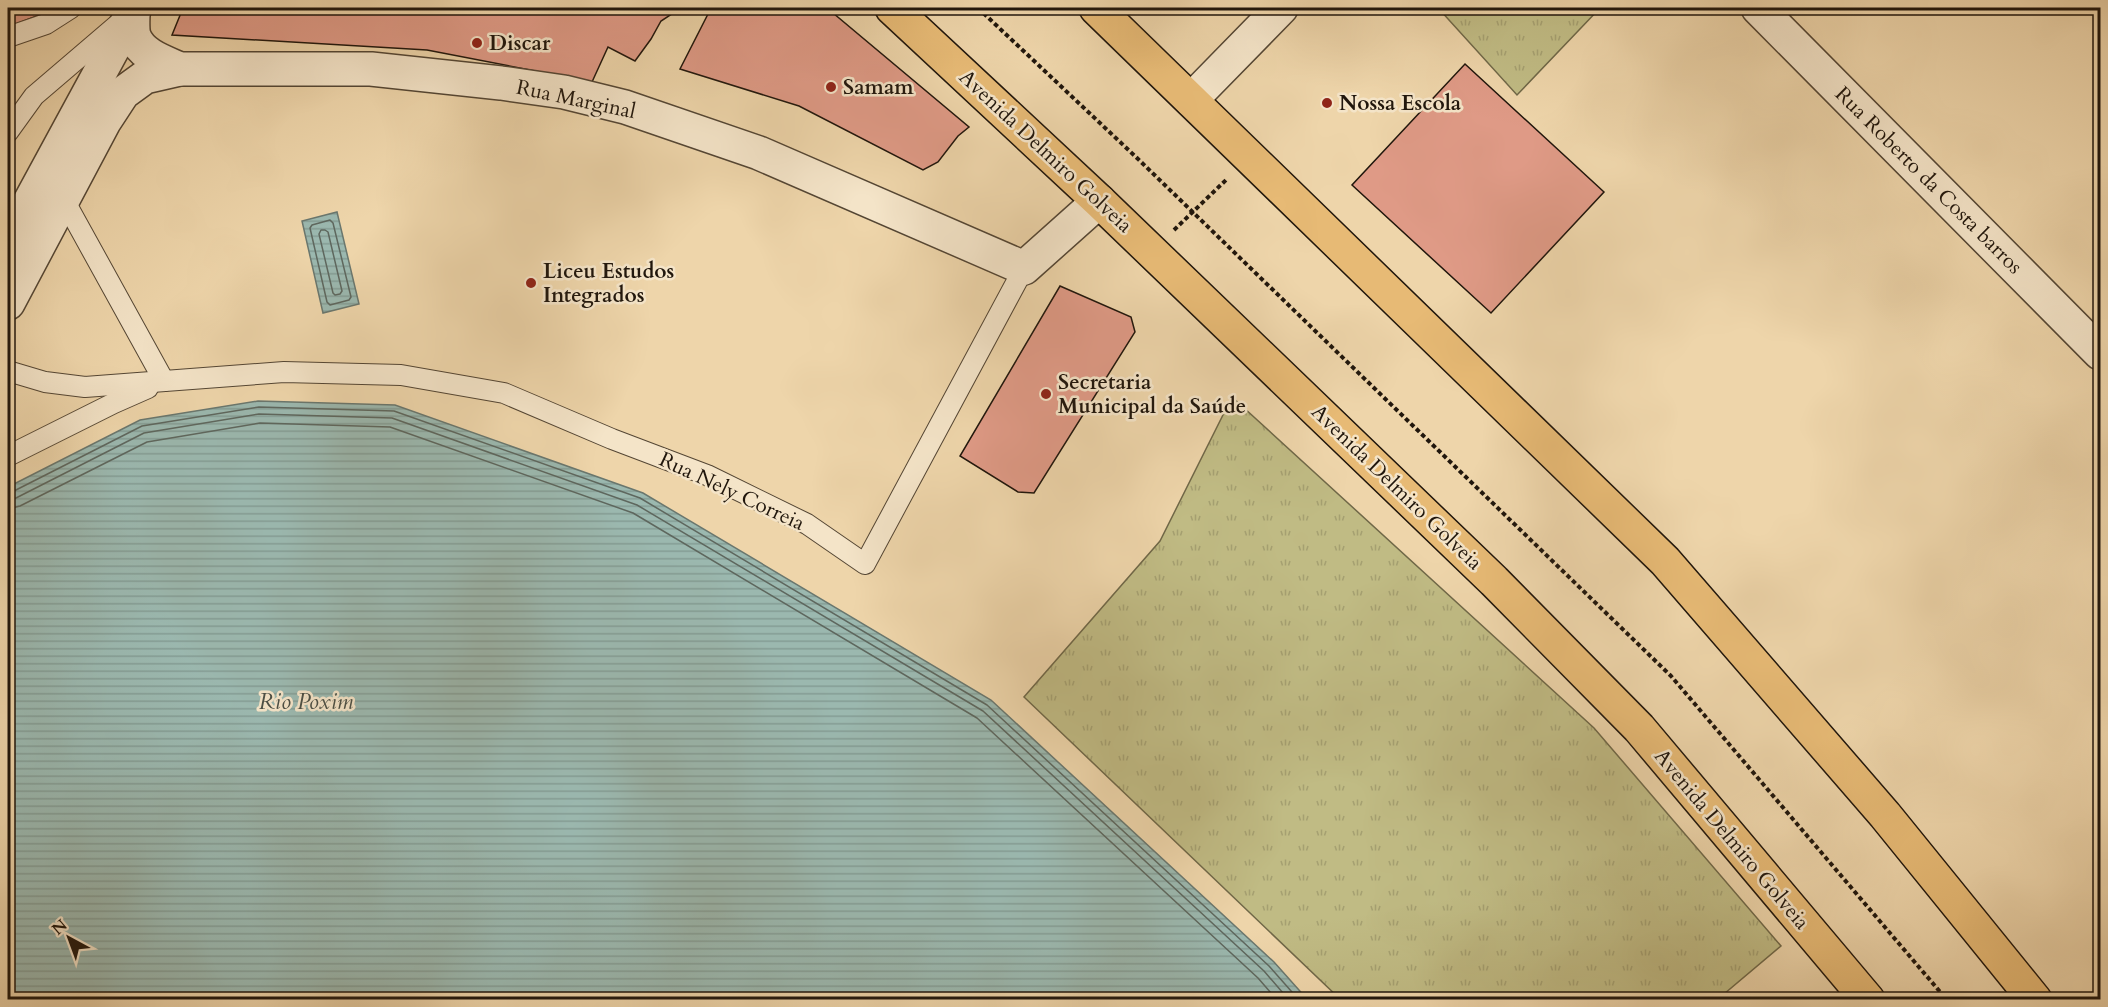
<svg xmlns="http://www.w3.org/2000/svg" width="2108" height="1007" viewBox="0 0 2108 1007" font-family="Cardo,serif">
	<defs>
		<pattern id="grass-tufts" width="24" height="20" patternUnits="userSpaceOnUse" patternTransform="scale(1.5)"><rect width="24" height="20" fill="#c0bb84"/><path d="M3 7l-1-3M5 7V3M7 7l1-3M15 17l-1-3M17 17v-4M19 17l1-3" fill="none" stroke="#a5a071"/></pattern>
		<pattern id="water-rules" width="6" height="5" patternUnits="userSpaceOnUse" patternTransform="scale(1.5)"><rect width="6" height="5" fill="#9bb8af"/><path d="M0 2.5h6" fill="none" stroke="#859d95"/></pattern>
	</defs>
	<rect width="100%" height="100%" fill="#eed5aa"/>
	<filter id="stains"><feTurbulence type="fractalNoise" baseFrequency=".00333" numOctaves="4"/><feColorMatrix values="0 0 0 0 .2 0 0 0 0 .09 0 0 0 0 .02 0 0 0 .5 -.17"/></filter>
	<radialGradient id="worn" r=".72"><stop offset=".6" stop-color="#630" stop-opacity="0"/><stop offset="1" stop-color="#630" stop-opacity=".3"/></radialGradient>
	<!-- grass -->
	<g fill="url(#grass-tufts)" stroke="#706848" stroke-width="1.5">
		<path d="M 1441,8 L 1600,8 L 1517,95 L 1439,9 Z"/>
		<path d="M 1232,397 L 1594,728 L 1781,946 L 1718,999 L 1340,999 L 1024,697 L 1160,541 Z"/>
	</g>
	<!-- water -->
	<g fill="url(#water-rules)" stroke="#6a776e" stroke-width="1.5">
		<path d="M 337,212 L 359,304 L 323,313 L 302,221 Z"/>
		<path d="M 258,401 L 395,405 L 643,493 L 991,700 L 1274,962 L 1307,999 L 8,999 L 8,487 L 140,420 Z"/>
	</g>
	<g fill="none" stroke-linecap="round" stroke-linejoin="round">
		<!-- shore -->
		<g stroke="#5e675e" stroke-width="1.5">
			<path d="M 330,220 L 333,223 L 351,297 L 349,300 L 330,305 L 327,302 L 310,228 L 312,225 Z"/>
			<path d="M 321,230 L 325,230 L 328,232 L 342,291 L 340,294 L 335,295 L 333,293 L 319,234 Z"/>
			<path d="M 8,492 L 12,492 L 142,426 L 259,407 L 394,411 L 640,498 L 987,705 L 1269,966 L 1299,1000"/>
			<path d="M 8,500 L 16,498 L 144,433 L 259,414 L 392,418 L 637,505 L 983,711 L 1264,971 L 1289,1000"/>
			<path d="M 8,509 L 20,506 L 147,442 L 260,423 L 390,427 L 633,513 L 977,718 L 1258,978 L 1277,1000"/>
		</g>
	</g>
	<!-- building -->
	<g fill="#df9a86" stroke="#20160c" stroke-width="1.5">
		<path d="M 8,8 L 58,8 L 8,27 Z"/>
		<path d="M 183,8 L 674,8 L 675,12 L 661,21 L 651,39 L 635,61 L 608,47 L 592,82 L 427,50 L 172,35 Z"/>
		<path d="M 707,8 L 827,8 L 969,127 L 958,136 L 938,162 L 923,170 L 799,106 L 680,69 L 709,12 Z"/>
		<path d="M 1465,64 L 1604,192 L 1491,313 L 1352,185 Z"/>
		<path d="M 1060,286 L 1131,317 L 1135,332 L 1034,493 L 1018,492 L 960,456 Z"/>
	</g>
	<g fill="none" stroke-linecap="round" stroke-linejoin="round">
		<defs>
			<g id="service">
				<path d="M 8,37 L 46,24 L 71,8"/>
				<path d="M 8,132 L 34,96 L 117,25"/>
				<path d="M 63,198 L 164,381"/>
				<path d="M 8,371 L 45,382 L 85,387 L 284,372 L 401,375 L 504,393 L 612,439 L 707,475 L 807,524 L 865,564 L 1024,268"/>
				<path d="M 8,456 L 114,403 L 148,388"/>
			</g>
			<g id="minor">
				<path d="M 1758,8 L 2100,353"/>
				<path d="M 133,12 C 133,19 132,29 134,36 C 141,55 164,62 180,69 L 371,69 L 501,83 L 564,92 L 625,107 L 759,153 L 1024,268 L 1099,201"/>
				<path d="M 1191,100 L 1281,8"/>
				<path d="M 8,242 L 135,8"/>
				<path d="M 8,303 L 104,122 L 123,93 L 145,77 L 180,69"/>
			</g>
			<g id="primary">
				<path d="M 892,8 L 1099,201 L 1494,581 L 1639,728 L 1868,1000"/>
				<path d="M 1096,8 L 1665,561 L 1885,815 L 2035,1000"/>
			</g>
		</defs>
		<!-- service casing -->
		<use href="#service" stroke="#544634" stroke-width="22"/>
		<!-- minor casing -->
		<use href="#minor" stroke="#544634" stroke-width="36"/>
		<!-- primary casing -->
		<use href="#primary" stroke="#20160c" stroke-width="36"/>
		<!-- path -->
		<g stroke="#20160c" stroke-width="4" stroke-dasharray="4.5 3" stroke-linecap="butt">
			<path d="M 978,8 L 1137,158 L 1671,676 L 1947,1000"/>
			<path d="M 1174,230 L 1227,179"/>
		</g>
		<!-- service -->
		<use href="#service" stroke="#f4e4c8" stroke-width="20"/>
		<!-- minor -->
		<use href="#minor" stroke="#f4e4c8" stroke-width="33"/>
		<!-- primary -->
		<use href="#primary" stroke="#e7ba75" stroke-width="33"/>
	</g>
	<!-- markers -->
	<g fill="#8f2418" stroke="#f4e4c8" stroke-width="2">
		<circle cx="477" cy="43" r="6"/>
		<circle cx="831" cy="87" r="6"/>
		<circle cx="1327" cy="103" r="6"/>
		<circle cx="531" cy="283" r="6"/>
		<circle cx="1046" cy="394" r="6"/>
	</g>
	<g text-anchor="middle" stroke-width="5" stroke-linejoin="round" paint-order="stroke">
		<!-- poi labels -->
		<g font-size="21" font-weight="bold" fill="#20160c" stroke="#f4e4c8" text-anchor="start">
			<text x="489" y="50">Discar</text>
			<text x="843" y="94">Samam</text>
			<text x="1339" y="110">Nossa Escola</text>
			<text x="543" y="278">Liceu Estudos<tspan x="543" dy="24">Integrados</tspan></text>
			<text x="1058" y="389">Secretaria<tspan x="1058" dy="24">Municipal da Saúde</tspan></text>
		</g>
		<!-- street labels -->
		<g font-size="21" fill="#20160c" stroke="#f4e4c8">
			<text transform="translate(576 99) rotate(12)" y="7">Rua Marginal</text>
			<text transform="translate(1046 151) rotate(43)" y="7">Avenida Delmiro Golveia</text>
			<text transform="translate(1929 180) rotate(45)" y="7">Rua Roberto da Costa barros</text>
			<text transform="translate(1397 487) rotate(44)" y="7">Avenida Delmiro Golveia</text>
			<text transform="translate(732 491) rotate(25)" y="7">Rua Nely Correia</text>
			<text transform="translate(1732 839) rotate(50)" y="7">Avenida Delmiro Golveia</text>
		</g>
		<!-- water labels -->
		<g font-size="22" font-style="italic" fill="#4b4f45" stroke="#f4e4c8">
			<text x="306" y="709">Rio Poxim</text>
		</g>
	</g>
	<!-- margin -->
	<rect width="2108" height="1007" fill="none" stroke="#eed5aa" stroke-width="30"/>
	<rect x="9" y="9" width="2090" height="989" fill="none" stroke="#20160c" stroke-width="3"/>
	<rect x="15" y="15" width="2078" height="977" fill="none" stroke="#20160c" stroke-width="1.5"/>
	<!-- north arrow -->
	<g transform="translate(69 938) rotate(319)" stroke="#f4e4c8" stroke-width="4.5" paint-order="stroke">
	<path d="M0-4.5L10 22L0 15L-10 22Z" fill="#20160c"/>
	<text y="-9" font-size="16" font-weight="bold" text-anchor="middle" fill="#20160c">N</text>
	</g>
	<rect width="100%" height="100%" filter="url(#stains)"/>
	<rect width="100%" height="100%" fill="url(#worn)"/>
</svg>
